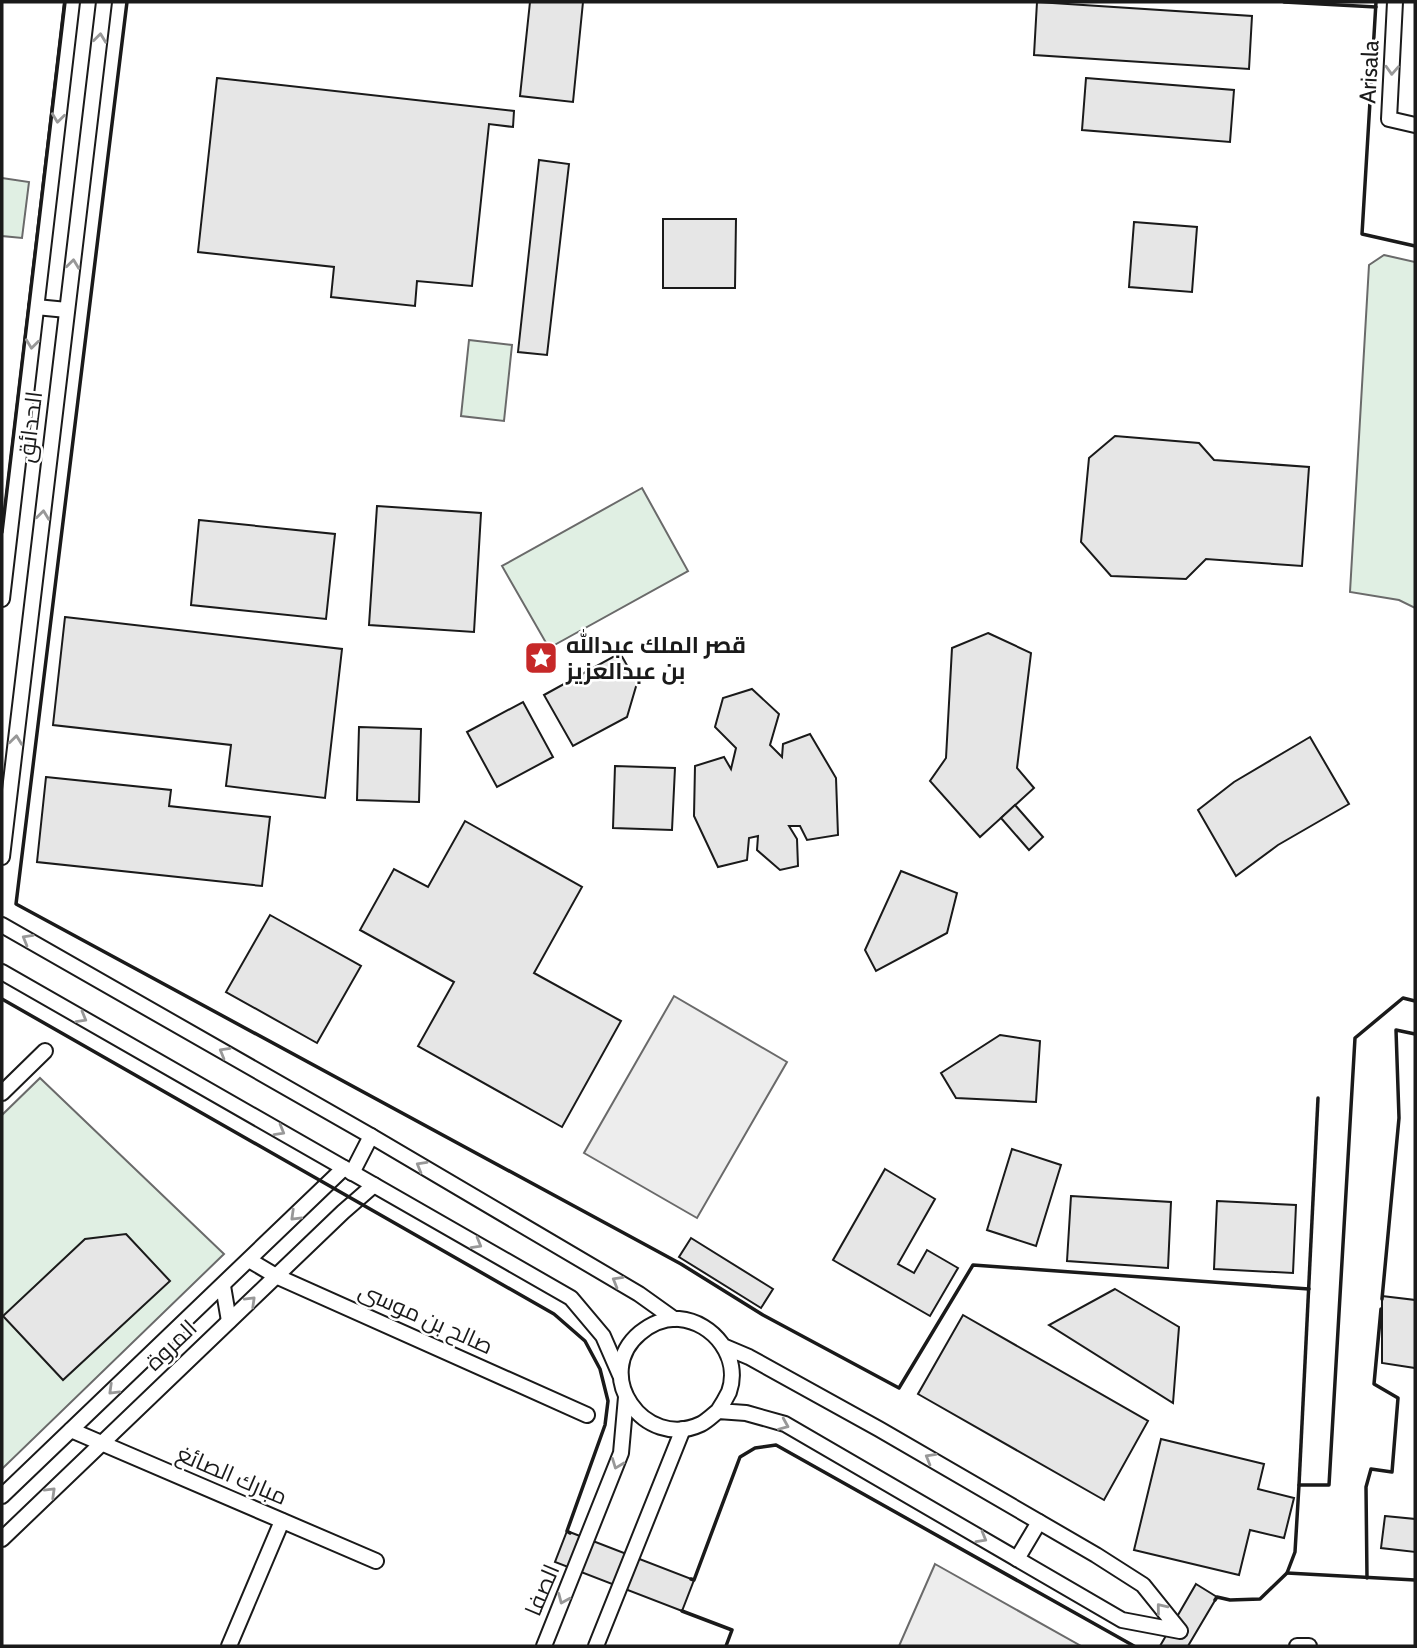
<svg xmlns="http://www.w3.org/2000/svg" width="1417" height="1648" viewBox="0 0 1417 1648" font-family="Cabin,Cairo,sans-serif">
	<rect width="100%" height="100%" fill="#fff"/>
	<!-- green -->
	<g fill="#e0efe3" stroke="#6a6a6a" stroke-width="2">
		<path d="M 2,178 L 29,182 L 22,238 L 2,236 Z"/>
		<path d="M 1384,255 L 1415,262 L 1415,608 L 1399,600 L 1350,592 L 1369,265 Z"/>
		<path d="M 469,340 L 512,345 L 504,421 L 461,416 Z"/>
		<path d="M 642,488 L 688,571 L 549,648 L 502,566 Z"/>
		<path d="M 40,1078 L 224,1254 L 2,1469 L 2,1115 Z"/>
	</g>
	<!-- parking -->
	<g fill="#ededed" stroke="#6a6a6a" stroke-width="2">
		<path d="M 674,996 L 787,1062 L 697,1218 L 584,1153 Z"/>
		<path d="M 935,1564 L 1081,1646 L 899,1646 Z"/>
	</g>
	<!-- building -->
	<g fill="#e6e6e6" stroke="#1a1a1a" stroke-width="2">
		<path d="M 530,2 L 583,2 L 573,102 L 520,96 Z"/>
		<path d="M 1037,2 L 1252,16 L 1249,69 L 1034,55 Z"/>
		<path d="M 217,78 L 514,111 L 513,127 L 489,124 L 472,286 L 417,281 L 415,306 L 331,297 L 334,267 L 198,252 Z"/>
		<path d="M 1086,78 L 1234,90 L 1230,142 L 1082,130 Z"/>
		<path d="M 539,160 L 569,164 L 547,355 L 518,352 Z"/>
		<path d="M 663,219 L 736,219 L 735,288 L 663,288 Z"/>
		<path d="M 1134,222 L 1197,227 L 1192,292 L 1129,287 Z"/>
		<path d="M 1115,436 L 1199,443 L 1214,460 L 1309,467 L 1302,566 L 1206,559 L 1186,579 L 1111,576 L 1081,542 L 1089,458 Z"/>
		<path d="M 377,506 L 481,513 L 474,632 L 369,625 Z"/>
		<path d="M 199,520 L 335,534 L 326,619 L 191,605 Z"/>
		<path d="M 65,617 L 342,649 L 325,798 L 226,786 L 231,745 L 53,725 Z"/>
		<path d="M 988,633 L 1031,653 L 1017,768 L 1034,788 L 980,837 L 930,781 L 946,758 L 952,648 Z"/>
		<path d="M 620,653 L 637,683 L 627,717 L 573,746 L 544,695 Z"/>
		<path d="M 752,689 L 779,714 L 770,745 L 782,757 L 783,744 L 810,734 L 836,778 L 838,835 L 807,840 L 800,826 L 789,826 L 797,839 L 798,866 L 780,870 L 757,850 L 758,836 L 749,838 L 747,860 L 718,867 L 694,816 L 695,766 L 724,757 L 731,769 L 736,748 L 715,727 L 723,698 Z"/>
		<path d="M 523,702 L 553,757 L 497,787 L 467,732 Z"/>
		<path d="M 359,727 L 421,729 L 419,802 L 357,800 Z"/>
		<path d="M 1310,737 L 1349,804 L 1278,845 L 1236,876 L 1198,810 L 1234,782 Z"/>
		<path d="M 615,766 L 675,768 L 672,830 L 613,828 Z"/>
		<path d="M 46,777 L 171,790 L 169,806 L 270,817 L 262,886 L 37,862 Z"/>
		<path d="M 1015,805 L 1043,837 L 1029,850 L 1001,818 Z"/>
		<path d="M 465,821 L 582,887 L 534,973 L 621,1021 L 562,1127 L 418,1046 L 454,982 L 360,930 L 394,869 L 428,887 Z"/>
		<path d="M 901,871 L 957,893 L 947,933 L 876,971 L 865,950 Z"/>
		<path d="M 270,915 L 361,966 L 317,1043 L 226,992 Z"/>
		<path d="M 1000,1035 L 1040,1041 L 1036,1102 L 956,1098 L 941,1073 Z"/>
		<path d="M 1012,1149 L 1061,1165 L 1036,1246 L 987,1230 Z"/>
		<path d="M 885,1169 L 935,1199 L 898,1264 L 914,1273 L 927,1250 L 958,1268 L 930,1316 L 833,1260 Z"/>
		<path d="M 1071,1196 L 1171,1202 L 1168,1268 L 1067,1261 Z"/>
		<path d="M 1217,1201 L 1296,1205 L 1293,1273 L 1214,1269 Z"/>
		<path d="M 126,1234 L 170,1281 L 63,1380 L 3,1316 L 85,1239 Z"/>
		<path d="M 691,1238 L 773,1289 L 761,1308 L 679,1257 Z"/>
		<path d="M 1115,1289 L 1179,1327 L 1173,1403 L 1049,1325 Z"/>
		<path d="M 1382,1296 L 1415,1300 L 1415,1368 L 1382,1363 Z"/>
		<path d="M 963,1315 L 1148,1421 L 1104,1500 L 918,1394 Z"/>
		<path d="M 1161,1439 L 1264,1464 L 1258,1489 L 1294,1498 L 1284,1538 L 1250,1530 L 1239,1575 L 1134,1550 Z"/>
		<path d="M 1385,1516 L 1415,1519 L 1415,1552 L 1381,1548 Z"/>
		<path d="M 567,1531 L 694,1580 L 682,1611 L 555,1562 Z"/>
		<path d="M 1196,1584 L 1217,1597 L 1188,1646 L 1160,1646 Z"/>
	</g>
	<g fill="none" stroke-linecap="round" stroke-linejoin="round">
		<defs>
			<g id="street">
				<path d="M 1395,2 L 1389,119 L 1415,125"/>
				<path d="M 36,307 L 67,310"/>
				<path d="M 2,599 L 72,2"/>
				<path d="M 2,857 L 104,2"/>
				<path d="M 2,925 L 371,1136 L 639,1294 L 674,1319"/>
				<path d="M 2,972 L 571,1298 L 603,1336 L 620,1375"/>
				<path d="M 2,1093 L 45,1051"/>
				<path d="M 352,1173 L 371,1136"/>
				<path d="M 249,1260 L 276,1276 L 587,1415"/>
				<path d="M 223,1286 L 229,1321"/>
				<path d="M 718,1411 C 722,1405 726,1398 729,1392 C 741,1358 714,1322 679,1319 C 665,1318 651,1324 640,1333 C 591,1374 644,1451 701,1424 C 707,1421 713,1415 718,1411 L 746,1413 L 785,1424 L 1122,1620 L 1180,1631 L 1143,1585 L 1096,1555 L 879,1429 L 749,1357 L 723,1346"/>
				<path d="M 71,1430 L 376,1561"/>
				<path d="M 2,1496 L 344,1168"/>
				<path d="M 2,1539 L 343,1212 L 374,1185"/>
				<path d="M 1017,1559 L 1039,1522"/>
				<path d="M 229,1646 L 282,1521"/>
				<path d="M 544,1646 L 621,1453 L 626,1397"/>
				<path d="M 596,1646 L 683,1429"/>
				<path d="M 1297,1646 L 1309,1646"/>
			</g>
		</defs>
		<!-- street casing -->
		<use href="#street" stroke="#1a1a1a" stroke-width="18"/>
		<!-- street -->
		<use href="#street" stroke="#fff" stroke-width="14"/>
		<!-- wall -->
		<g stroke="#1a1a1a" stroke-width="3.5">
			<path d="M 127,2 L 16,904 L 681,1264 L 763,1315 L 899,1388 L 973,1265 L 1309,1289"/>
			<path d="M 1284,2 L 1376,7"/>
			<path d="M 1376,2 L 1362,234 L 1415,246"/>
			<path d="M 2,532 L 65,2"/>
			<path d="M 2,999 L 554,1314 L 585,1341 L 600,1369 L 608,1401 L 605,1425 L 567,1531 L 570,1533"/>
			<path d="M 1382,1299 L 1399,1118 L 1396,1030 L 1415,1034"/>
			<path d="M 1299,1485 L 1318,1098"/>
			<path d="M 1287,1573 L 1415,1580"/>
			<path d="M 1367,1578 L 1366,1487 L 1371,1469 L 1392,1472 L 1398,1398 L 1374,1384 L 1381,1309"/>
			<path d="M 691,1579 L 694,1580 L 740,1457 L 755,1448 L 776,1445 L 1134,1646"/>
			<path d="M 1215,1600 L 1217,1597 L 1230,1600 L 1260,1599 L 1287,1573 L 1295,1552 L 1299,1485 L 1329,1485 L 1355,1038 L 1403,998 L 1415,1001"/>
			<path d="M 682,1611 L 732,1630 L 726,1646"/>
		</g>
	</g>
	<!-- one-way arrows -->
	<defs><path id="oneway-chevron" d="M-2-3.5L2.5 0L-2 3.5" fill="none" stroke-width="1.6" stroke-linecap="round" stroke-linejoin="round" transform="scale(1.75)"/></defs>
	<g stroke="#989898">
		<use href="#oneway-chevron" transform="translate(100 38) rotate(-83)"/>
		<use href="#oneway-chevron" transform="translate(1392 70) rotate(93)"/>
		<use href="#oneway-chevron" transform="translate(58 118) rotate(97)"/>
		<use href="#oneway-chevron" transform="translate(73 264) rotate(-83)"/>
		<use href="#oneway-chevron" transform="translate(32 344) rotate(97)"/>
		<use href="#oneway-chevron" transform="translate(43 515) rotate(-83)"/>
		<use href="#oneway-chevron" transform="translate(16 740) rotate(-83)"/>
		<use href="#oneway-chevron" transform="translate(27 939) rotate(-150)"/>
		<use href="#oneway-chevron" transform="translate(82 1018) rotate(30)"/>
		<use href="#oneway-chevron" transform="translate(224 1052) rotate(-150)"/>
		<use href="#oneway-chevron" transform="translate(280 1131) rotate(30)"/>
		<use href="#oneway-chevron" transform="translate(421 1166) rotate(-150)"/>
		<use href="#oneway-chevron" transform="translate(295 1216) rotate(136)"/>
		<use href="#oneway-chevron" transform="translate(477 1244) rotate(30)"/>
		<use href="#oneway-chevron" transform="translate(617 1281) rotate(-150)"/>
		<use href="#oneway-chevron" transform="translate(251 1301) rotate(-44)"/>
		<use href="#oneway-chevron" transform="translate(113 1390) rotate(136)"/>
		<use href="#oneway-chevron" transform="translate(784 1425) rotate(23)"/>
		<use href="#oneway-chevron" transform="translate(930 1458) rotate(-150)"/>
		<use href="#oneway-chevron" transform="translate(617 1464) rotate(111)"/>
		<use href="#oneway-chevron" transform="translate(51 1492) rotate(-44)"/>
		<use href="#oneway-chevron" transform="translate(982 1538) rotate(30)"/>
		<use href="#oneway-chevron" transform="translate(563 1599) rotate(113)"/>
		<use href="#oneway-chevron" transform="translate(1161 1608) rotate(-129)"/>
	</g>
	<!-- icons -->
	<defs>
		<symbol id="sight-square" viewBox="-11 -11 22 22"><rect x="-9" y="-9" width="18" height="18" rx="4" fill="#c62828" stroke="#fff"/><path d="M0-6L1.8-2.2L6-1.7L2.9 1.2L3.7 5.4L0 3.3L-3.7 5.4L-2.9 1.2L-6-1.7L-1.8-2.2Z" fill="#fff"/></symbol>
	</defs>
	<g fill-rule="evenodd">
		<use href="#sight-square" x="522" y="639" width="38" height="38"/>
	</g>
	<g text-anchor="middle" stroke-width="5" stroke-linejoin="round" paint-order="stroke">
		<!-- street labels -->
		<g font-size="23" fill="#1a1a1a" stroke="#fff">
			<text transform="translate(1369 72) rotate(-87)" y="8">Arisala</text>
			<text transform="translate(30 427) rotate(-83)" y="8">الحدائق</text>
			<text transform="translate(426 1318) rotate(24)" y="8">صالح بن موسى</text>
			<text transform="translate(171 1345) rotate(-44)" y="8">المروة</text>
			<text transform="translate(232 1475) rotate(23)" y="8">مبارك الصائغ</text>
			<text transform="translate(542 1590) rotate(-67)" y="8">الصفا</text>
		</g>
		<!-- poi labels -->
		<g font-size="23" font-weight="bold" fill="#1a1a1a" stroke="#fff" text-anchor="start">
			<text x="566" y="653">قصر الملك عبدالله<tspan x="566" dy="26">بن عبدالعزيز</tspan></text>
		</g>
	</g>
	<!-- border -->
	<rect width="1417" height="1648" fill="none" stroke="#1a1a1a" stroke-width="7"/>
</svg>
